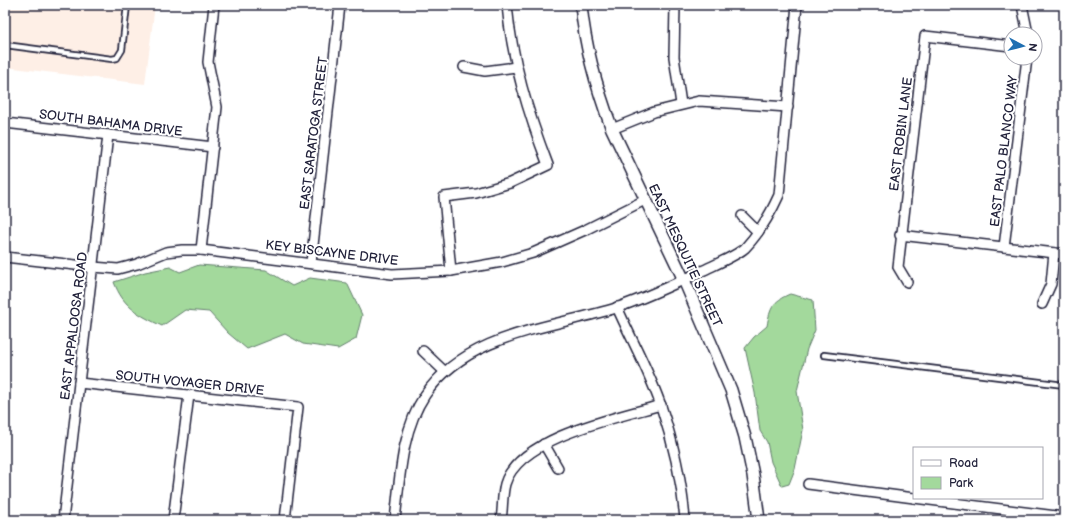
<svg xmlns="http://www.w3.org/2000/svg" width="1069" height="525" viewBox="0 0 1069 525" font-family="'Balsamiq Sans',sans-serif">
	<rect width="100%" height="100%" fill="#fff"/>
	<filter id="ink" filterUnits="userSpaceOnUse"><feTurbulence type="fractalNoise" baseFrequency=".025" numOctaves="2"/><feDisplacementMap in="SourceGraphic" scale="8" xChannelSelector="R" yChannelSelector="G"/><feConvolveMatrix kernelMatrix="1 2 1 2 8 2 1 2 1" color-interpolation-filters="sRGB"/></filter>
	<g filter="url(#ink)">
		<!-- built -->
		<path fill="#feefe6" d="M 5,5 L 155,5 L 145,84 L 5,67 Z"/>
		<!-- green -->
		<g fill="#a3d99c" stroke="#627e6c">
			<path d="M 199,265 L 266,270 L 292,286 L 310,278 L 347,283 L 362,315 L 356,339 L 338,349 L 303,344 L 285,334 L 247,349 L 228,333 L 209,312 L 185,310 L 162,326 C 139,315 123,307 114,282 L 145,272 L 170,267 L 180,272 Z"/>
			<path d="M 790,294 L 813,300 L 815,330 L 807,349 L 797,391 L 803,430 L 795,469 L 789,484 L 782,486 L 771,462 L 767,442 L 760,431 L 755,393 L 745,348 L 754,337 L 767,326 C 770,308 773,301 790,294 Z"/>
		</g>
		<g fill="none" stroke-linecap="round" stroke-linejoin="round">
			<defs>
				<g id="service">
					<path d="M 5,45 L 112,59 L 117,58 L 122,50 L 127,5"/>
					<path d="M 824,355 L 1064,385"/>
				</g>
				<g id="minor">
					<path d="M 675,5 L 674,57 L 681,104"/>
					<path d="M 1022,5 L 1028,34"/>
					<path d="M 464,67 L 485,71 L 516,67"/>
					<path d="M 5,123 L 213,147"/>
					<path d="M 612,129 L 654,112 L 699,101 L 788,107"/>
					<path d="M 742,216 L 758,232"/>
					<path d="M 900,235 L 1064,254"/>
					<path d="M 1004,247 L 1027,58"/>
					<path d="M 201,250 L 217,107 L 208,62 L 214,5"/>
					<path d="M 5,257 L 93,267 L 118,269 L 137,264 L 166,252 L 182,250 L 201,250 L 392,274 L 451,271 L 502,262 L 533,253 L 585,230 L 645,200"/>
					<path d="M 311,263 L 340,5"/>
					<path d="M 451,271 L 444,197 L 476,193 L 510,183 L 548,165 C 528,113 512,61 507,5"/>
					<path d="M 907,282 L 898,267 L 925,36 L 1011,46"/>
					<path d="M 1042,304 L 1051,284 L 1054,253"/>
					<path d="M 617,307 C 631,339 650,373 661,406 C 673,442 682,482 685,520"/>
					<path d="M 423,351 L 445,372"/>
					<path d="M 79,383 L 298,407 L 285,520"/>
					<path d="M 544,444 L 558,468"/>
					<path d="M 808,484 L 914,498"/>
					<path d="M 914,498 L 1064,517"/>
					<path d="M 63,520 L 108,135"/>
					<path d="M 173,520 L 189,395"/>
					<path d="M 395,520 C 400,478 401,431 425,395 C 467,333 551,328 616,308 C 645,298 675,284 702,271 C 714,265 736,256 745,248 C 760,232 770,215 779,195 L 797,5"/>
					<path d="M 501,520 C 503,508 502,495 505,484 C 519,437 619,417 661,405"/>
				</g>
				<path id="tertiary" d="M 581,5 C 585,48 597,89 612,129 L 684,280 L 731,390 L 745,437 L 753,475 L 759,520"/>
			</defs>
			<!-- service casing -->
			<use href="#service" stroke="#22223b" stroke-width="8"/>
			<!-- minor casing -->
			<use href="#minor" stroke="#22223b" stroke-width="12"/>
			<!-- tertiary casing -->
			<use href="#tertiary" stroke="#22223b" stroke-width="14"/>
			<!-- service -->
			<use href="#service" stroke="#fff" stroke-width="4.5"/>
			<!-- minor -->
			<use href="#minor" stroke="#fff" stroke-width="9"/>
			<!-- tertiary -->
			<use href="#tertiary" stroke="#fff" stroke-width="11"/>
		</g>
	</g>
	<g text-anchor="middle" stroke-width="4" stroke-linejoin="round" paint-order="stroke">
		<!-- street labels -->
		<g font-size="13" fill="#22223b" stroke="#fff">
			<text transform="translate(111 122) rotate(7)" y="5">SOUTH BAHAMA DRIVE</text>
			<text transform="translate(313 133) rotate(-83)" y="5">EAST SARATOGA STREET</text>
			<text transform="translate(900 134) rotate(-83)" y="5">EAST ROBIN LANE</text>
			<text transform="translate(1003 151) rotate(-83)" y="5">EAST PALO BLANCO WAY</text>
			<text transform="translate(332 252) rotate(7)" y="5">KEY BISCAYNE DRIVE</text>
			<text transform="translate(686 255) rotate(65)" y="5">EAST MESQUITE STREET</text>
			<text transform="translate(73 326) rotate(-83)" y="5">EAST APPALOOSA ROAD</text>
			<text transform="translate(190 382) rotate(6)" y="5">SOUTH VOYAGER DRIVE</text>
		</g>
	</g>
	<!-- margin -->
	<rect width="1069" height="525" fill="none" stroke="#fff" stroke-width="20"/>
	<rect x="10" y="10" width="1049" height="505" fill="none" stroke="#22223b" stroke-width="1.5" filter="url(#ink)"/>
	<!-- legend -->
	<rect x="913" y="447" width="130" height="52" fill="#ffffff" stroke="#a7a7b1"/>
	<rect x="921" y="460" width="20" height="6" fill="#ffffff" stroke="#a7a7b1"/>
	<text x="949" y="467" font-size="12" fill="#22223b">Road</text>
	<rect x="921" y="477" width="20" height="12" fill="#a3d99c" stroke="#a7a7b1"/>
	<text x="949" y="487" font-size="12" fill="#22223b">Park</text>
	<!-- north arrow -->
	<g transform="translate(1023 46) rotate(97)"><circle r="19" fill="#ffffff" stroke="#a7a7b1"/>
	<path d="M0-3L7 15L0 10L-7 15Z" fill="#1f6fb2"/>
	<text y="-6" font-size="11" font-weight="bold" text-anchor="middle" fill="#22223b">N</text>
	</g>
</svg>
